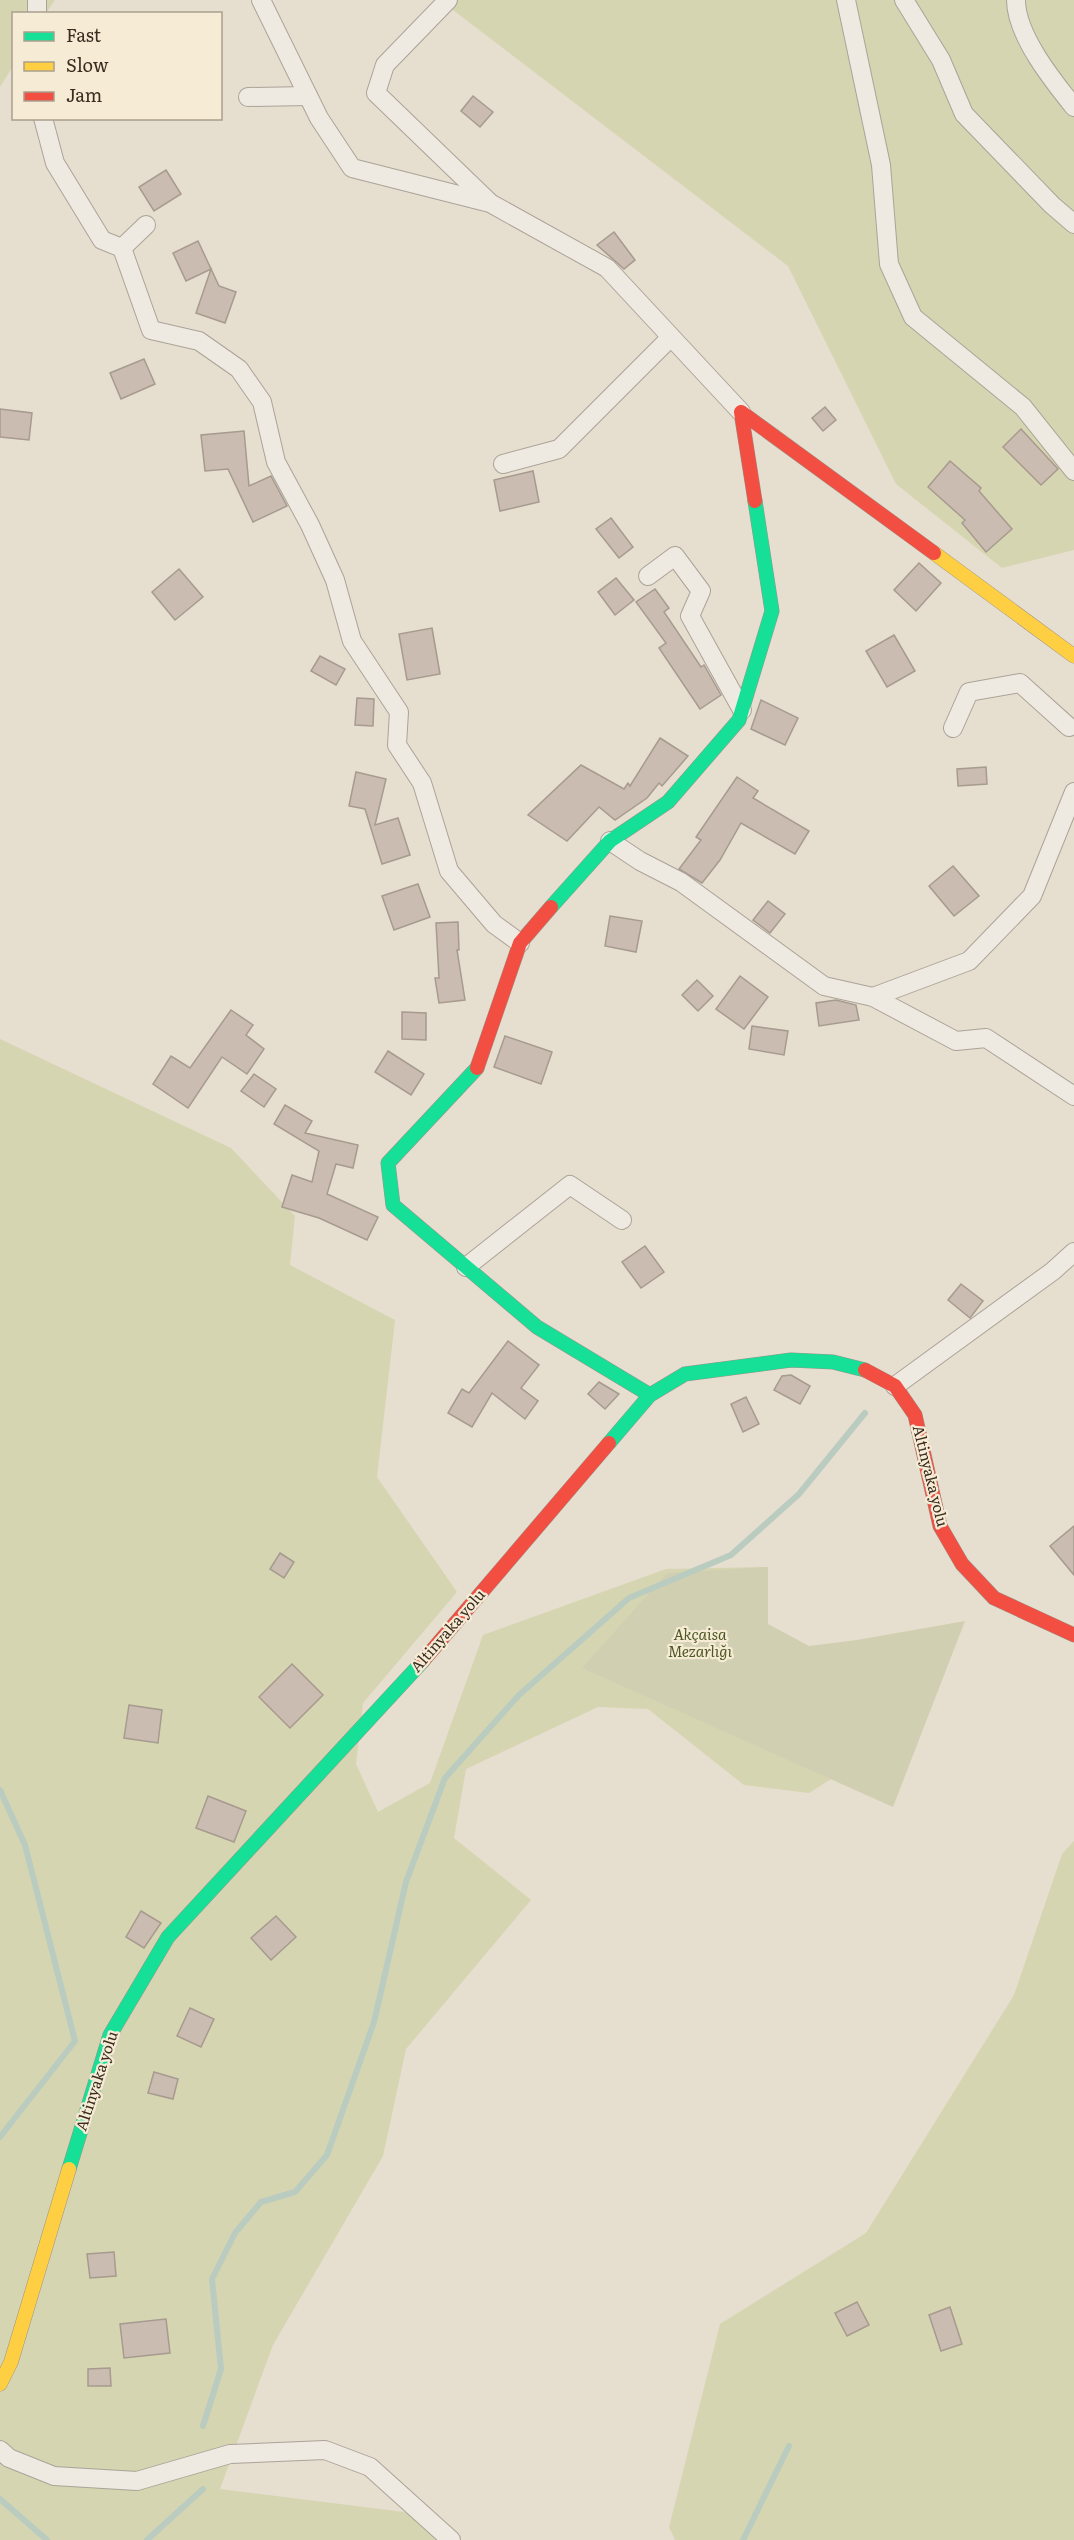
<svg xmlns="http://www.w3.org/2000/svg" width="1074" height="2540" viewBox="0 0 1074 2540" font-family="Literata,serif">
	<rect width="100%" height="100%" fill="#e6decf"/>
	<!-- green -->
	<g fill="#d6d5b1">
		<path d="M 0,0 L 55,0 L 46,13 L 14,14 L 13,66 L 0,87 Z"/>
		<path d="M 440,0 L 1074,0 L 1074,550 L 1002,568 L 896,484 L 788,266 Z"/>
		<path d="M 0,1039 L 231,1148 L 295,1216 L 290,1265 L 395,1320 L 377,1477 L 457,1592 L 363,1703 L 356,1764 L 378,1812 L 430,1783 L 483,1635 L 666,1569 L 768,1567 L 626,1663 L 863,1759 L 809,1793 L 744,1785 L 648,1709 L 598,1707 L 466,1769 L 454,1838 L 531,1900 L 406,2049 L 383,2156 L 273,2345 L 220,2489 L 412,2513 L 437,2540 L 0,2540 Z"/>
		<path d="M 1074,1841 L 1074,2540 L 675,2540 L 669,2527 L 720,2324 L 866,2233 L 1014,1995 L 1062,1854 Z"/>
	</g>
	<!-- cemetery -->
	<path fill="#d1cfb1" d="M 768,1567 L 768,1624 L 809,1646 L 857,1640 L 965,1621 L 893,1807 L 582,1668 L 667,1573 Z"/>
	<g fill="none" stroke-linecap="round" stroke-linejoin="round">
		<!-- stream -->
		<g stroke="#bacbc0" stroke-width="6">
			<path d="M 0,1790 L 25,1845 L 75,2041 L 0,2137"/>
			<path d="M 203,2426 L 221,2369 L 212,2279 L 235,2233 L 261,2202 L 295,2192 L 327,2155 L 374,2022 L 406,1882 L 445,1778 L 519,1695 L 629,1598 L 731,1555 L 799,1494 L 865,1413"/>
			<path d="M 0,2499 L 47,2540"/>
			<path d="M 147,2540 L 203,2489"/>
			<path d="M 743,2540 L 789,2446"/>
		</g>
	</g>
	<!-- building -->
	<g fill="#cabcb0" stroke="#a79a8e" stroke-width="1.5">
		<path d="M 473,96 L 493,112 L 480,127 L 461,111 Z"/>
		<path d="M 166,170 L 181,194 L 154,211 L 139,187 Z"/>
		<path d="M 614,232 L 635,260 L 624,269 L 597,245 Z"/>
		<path d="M 198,241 L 219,286 L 236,292 L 225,323 L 196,313 L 211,269 L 186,281 L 173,253 Z"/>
		<path d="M 144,359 L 155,384 L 121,399 L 110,373 Z"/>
		<path d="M 825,407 L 836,420 L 823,431 L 812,418 Z"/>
		<path d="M 0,409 L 32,413 L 29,440 L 0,437 Z"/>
		<path d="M 1021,429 L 1058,469 L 1041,485 L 1003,447 Z"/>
		<path d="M 244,431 L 249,486 L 271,476 L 287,506 L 253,522 L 228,469 L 205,471 L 201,435 Z"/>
		<path d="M 950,461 L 981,488 L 979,491 L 1012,529 L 986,552 L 962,523 L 965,520 L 928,487 Z"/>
		<path d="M 533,471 L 539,502 L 500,511 L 494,480 Z"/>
		<path d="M 611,518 L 633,547 L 619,558 L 596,529 Z"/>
		<path d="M 919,563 L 941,583 L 916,611 L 894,590 Z"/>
		<path d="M 179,569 L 203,597 L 175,620 L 152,592 Z"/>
		<path d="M 616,578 L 634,600 L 615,615 L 598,592 Z"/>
		<path d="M 655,589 L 669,608 L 664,612 L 701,667 L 704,665 L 721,695 L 700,709 L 659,648 L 666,643 L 636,602 Z"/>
		<path d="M 432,628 L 440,674 L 407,680 L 399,634 Z"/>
		<path d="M 894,635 L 915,671 L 887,687 L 866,651 Z"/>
		<path d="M 320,656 L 345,669 L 336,685 L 311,671 Z"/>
		<path d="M 357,698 L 374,699 L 373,726 L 355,725 Z"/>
		<path d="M 761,700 L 798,718 L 785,745 L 751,729 Z"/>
		<path d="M 660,738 L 688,756 L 662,786 L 659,783 L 647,798 L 615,820 L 599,807 L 567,841 L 528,815 L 581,765 L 624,789 L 628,783 L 630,786 Z"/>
		<path d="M 986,767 L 987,784 L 958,786 L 957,769 Z"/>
		<path d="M 356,772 L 386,779 L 375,825 L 398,818 L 410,855 L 382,864 L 365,809 L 349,806 Z"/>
		<path d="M 737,777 L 758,791 L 753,798 L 809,831 L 795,854 L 741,823 L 720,860 L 702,883 L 679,869 L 701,840 L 696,837 Z"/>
		<path d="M 953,866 L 979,896 L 954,916 L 929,886 Z"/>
		<path d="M 418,884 L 430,917 L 394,930 L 382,896 Z"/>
		<path d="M 768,901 L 785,914 L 770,933 L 753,920 Z"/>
		<path d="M 610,916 L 642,921 L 636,952 L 605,946 Z"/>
		<path d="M 458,922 L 459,950 L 457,950 L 465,1000 L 439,1003 L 435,978 L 439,978 L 436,923 Z"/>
		<path d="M 740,976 L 768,997 L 744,1029 L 716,1009 Z"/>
		<path d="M 697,980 L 713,996 L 698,1011 L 682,995 Z"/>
		<path d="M 836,1000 L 856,1005 L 859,1020 L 819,1026 L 816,1003 Z"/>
		<path d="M 231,1010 L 253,1025 L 246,1035 L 264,1049 L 247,1074 L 222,1057 L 188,1108 L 153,1084 L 171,1056 L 190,1068 Z"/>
		<path d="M 402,1012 L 426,1013 L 426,1040 L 402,1039 Z"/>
		<path d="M 752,1026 L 788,1031 L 784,1055 L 749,1049 Z"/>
		<path d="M 505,1036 L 552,1052 L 541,1084 L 494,1067 Z"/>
		<path d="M 388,1051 L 424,1074 L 411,1095 L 375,1072 Z"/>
		<path d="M 254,1074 L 276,1089 L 264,1107 L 241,1091 Z"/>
		<path d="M 285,1105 L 312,1121 L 305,1133 L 358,1145 L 353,1168 L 336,1164 L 327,1194 L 378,1217 L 367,1240 L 319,1218 L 282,1207 L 292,1175 L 312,1182 L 319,1151 L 274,1124 Z"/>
		<path d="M 645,1246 L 664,1272 L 641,1288 L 622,1262 Z"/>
		<path d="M 961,1284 L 983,1301 L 970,1318 L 948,1300 Z"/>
		<path d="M 508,1341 L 539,1365 L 521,1388 L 538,1401 L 525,1419 L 492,1393 L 472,1427 L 448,1413 L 462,1389 L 469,1393 Z"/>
		<path d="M 791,1375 L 810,1386 L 800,1404 L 774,1390 L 782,1376 Z"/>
		<path d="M 599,1382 L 619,1394 L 605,1409 L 588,1394 Z"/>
		<path d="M 746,1397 L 759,1424 L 743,1432 L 731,1404 Z"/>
		<path d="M 1074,1526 L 1074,1575 L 1050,1546 Z"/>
		<path d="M 280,1553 L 294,1562 L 284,1578 L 270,1569 Z"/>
		<path d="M 292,1664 L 323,1695 L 290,1728 L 259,1697 Z"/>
		<path d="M 129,1705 L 162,1710 L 158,1743 L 124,1738 Z"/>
		<path d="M 208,1796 L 246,1811 L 234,1842 L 196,1828 Z"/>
		<path d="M 141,1911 L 161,1923 L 144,1948 L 126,1937 Z"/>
		<path d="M 276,1916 L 296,1937 L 271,1960 L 251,1938 Z"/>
		<path d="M 190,2008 L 214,2019 L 201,2047 L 177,2036 Z"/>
		<path d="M 154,2072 L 178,2079 L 173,2099 L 148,2093 Z"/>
		<path d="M 114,2252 L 116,2276 L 90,2278 L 87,2254 Z"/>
		<path d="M 857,2302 L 869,2325 L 847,2336 L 835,2313 Z"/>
		<path d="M 950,2307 L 962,2344 L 941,2351 L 929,2315 Z"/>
		<path d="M 166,2319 L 170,2353 L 124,2358 L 120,2324 Z"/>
		<path d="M 110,2368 L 111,2386 L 88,2386 L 88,2369 Z"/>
	</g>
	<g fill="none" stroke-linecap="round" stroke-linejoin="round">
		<defs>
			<g id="street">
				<path d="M 261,0 L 319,118 L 352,168 L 490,203 L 607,268 L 741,412"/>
				<path d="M 448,0 L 385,65 L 376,93 L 489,202"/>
				<path d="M 846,0 L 881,165 L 889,264 L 913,317 L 1023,407 L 1074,471"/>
				<path d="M 904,0 L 941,60 L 964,114 L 1052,205 L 1074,224"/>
				<path d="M 1016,0 C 1016,35 1053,81 1074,107"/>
				<path d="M 37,14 L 37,0"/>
				<path d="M 248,97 L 308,96"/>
				<path d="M 43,118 L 55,163 L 102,240 L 122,248 L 151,330 L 199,341 L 239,369 L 262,402 L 276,462 L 310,525 L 335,580 L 352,641 L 399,712 L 397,745 L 422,783 L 449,871 L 494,924 L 520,943"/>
				<path d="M 122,248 L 146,225"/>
				<path d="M 503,464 L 559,449 L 671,337"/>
				<path d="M 648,576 L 675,556 L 701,591 L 690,616 L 742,710"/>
				<path d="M 953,728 L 969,692 L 1020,683 L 1069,727"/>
				<path d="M 610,841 L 640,861 L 681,882 L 824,986 L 873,997 L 956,1041 L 986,1038 L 1074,1096"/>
				<path d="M 873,997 L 969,961 L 1032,896 L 1074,792"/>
				<path d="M 466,1267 L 570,1185 L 622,1220"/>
				<path d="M 895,1386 L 1053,1271 L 1074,1252"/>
				<path d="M 0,2450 L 9,2458 L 54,2476 L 137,2481 L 230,2454 L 325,2450 L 370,2467 L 451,2540"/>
			</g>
			<g id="fast">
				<path d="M 551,907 L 610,841 L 668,802 L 739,720 L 772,611 L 755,501"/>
				<path d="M 477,1068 L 388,1163 L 393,1205 L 537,1327 L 650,1395"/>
				<path d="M 609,1443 L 650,1395 L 685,1374 L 791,1360 L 833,1362 L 865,1370"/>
				<path d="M 69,2169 L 110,2035 L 168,1937 L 422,1662"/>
			</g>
			<g id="slow">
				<path d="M 934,553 L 1074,656"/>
				<path d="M 0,2384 L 11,2362 L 69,2169"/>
			</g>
			<g id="jam">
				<path d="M 755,501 L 741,412 L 934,553"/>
				<path d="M 477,1068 L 520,943 L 551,907"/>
				<path d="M 865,1370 L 895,1386 L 915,1415 L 940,1526 L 962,1564 L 994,1598 L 1074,1635"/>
				<path d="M 422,1662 L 609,1443"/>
			</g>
		</defs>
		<!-- street casing -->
		<use href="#street" stroke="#aba398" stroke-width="20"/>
		<!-- fast casing -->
		<use href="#fast" stroke="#9b9388" stroke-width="15"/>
		<!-- slow casing -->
		<use href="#slow" stroke="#9b9388" stroke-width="15"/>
		<!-- jam casing -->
		<use href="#jam" stroke="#9b9388" stroke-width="15"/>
		<!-- street -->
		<use href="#street" stroke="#eee9e1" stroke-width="18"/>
		<!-- fast -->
		<use href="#fast" stroke="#16e098" stroke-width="14"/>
		<!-- slow -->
		<use href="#slow" stroke="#ffcf43" stroke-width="14"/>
		<!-- jam -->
		<use href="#jam" stroke="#f24e42" stroke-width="14"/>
	</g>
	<g text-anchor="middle" stroke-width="4.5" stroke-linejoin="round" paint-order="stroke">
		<!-- street labels -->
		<g font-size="15" fill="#3b2c1f" stroke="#f6ecd6">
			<text transform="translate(930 1476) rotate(76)" y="5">Altinyaka yolu</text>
			<text transform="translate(448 1631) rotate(-49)" y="5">Altinyaka yolu</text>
			<text transform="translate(97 2081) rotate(-72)" y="5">Altinyaka yolu</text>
		</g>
		<!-- park labels -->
		<g font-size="15" font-style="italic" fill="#4d5825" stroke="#f6ecd6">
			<text x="700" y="1640">Akçaisa<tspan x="700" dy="17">Mezarlığı</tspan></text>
		</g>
	</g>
	<!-- legend -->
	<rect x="12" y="12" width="210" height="108" fill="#f6ecd6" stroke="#ab9f8d" stroke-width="1.5"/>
	<rect x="24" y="32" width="30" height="9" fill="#16e098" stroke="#ab9f8d" stroke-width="1.5"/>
	<text x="66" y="42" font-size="18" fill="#3b2c1f">Fast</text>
	<rect x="24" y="62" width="30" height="9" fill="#ffcf43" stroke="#ab9f8d" stroke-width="1.5"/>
	<text x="66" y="72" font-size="18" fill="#3b2c1f">Slow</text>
	<rect x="24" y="92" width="30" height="9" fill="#f24e42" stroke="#ab9f8d" stroke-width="1.5"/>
	<text x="66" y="102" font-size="18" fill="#3b2c1f">Jam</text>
</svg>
